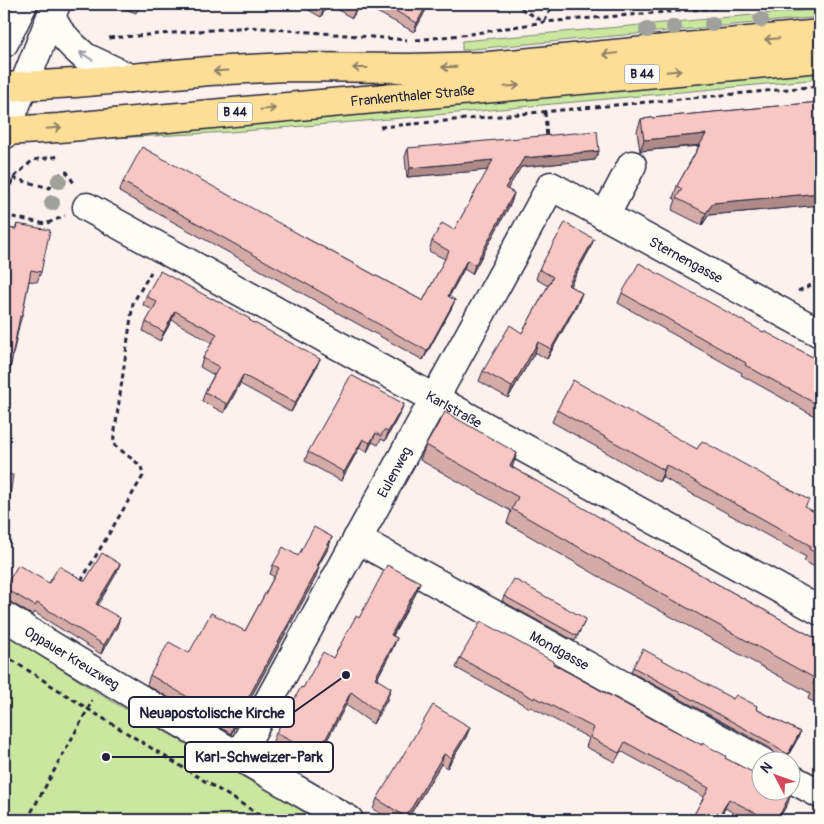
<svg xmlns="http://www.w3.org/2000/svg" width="824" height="824" viewBox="0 0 824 824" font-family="Pangolin,sans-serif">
	<rect width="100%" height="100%" fill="#fcf1ed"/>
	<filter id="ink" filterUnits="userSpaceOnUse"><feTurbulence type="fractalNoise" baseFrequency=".02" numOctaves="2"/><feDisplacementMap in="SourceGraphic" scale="10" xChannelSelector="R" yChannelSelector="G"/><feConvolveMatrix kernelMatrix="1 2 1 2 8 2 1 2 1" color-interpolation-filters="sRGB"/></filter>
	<g filter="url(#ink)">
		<!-- green -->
		<g fill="#cae79f" stroke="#76846d">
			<path d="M 820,9 L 820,17 L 462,50 L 462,41 Z"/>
			<path d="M 820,71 L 820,79 L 414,117 L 230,132 L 95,139 L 113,135 Z"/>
			<path d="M 4,632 L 98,693 L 318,820 L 4,820 Z"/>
		</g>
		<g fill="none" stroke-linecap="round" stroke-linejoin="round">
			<defs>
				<g id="minor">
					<path d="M 51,17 L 59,31 L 73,46 L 85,57 L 130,78"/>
					<path d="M 4,43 L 23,4"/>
					<path d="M 4,135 L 56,4"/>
					<path id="s1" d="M 87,207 L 820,611"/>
					<path d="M 605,216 L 632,165"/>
					<path id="s2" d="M 357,539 L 762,762"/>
					<path id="s3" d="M 4,616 C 117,687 233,753 349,820"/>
					<path id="s4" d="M 238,757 L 551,186 L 820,333"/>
					<path d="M 792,779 L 820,794"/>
				</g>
				<g id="major">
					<path d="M 4,87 L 75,83 L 209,71 L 287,67 L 409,68 L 489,66 L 820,34"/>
					<path id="s5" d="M 4,131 L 59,128 L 820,58"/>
				</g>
			</defs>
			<!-- minor casing -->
			<use href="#minor" stroke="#22223b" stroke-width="31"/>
			<!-- major casing -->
			<use href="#major" stroke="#22223b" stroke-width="31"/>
			<!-- path -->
			<g stroke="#22223b" stroke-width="3" stroke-dasharray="5 4" stroke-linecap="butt">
				<path d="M 513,4 L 544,22 L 553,4"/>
				<path d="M 109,38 L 250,27 L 407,40"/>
				<path d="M 416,40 L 470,34 L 544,22 L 765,4"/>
				<path d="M 545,112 L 547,139"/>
				<path d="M 380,127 L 820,86"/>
				<path d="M 4,176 L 50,188 L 54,176 L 67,172 L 75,185"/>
				<path d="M 4,202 L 13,178 L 33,160 L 60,156"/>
				<path d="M 4,215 L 45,224 L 65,216"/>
				<path d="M 798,291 L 820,281"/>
				<path d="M 81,581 L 143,476 L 141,466 L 113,444 L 133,303 L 151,272"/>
				<path d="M 4,655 L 88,709 L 268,820"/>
				<path d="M 27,820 L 88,709 L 92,700"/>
			</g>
			<!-- minor -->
			<use href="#minor" stroke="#fdfcf7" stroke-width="28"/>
			<!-- major -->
			<use href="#major" stroke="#fcde96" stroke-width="28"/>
		</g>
		<!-- trees -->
		<g fill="#a0a09c">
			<circle cx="761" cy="20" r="8"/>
			<circle cx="712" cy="24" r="8"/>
			<circle cx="674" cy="27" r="8"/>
			<circle cx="647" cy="30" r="8"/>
			<circle cx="59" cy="181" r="8"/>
			<circle cx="52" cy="203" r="8"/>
		</g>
		<!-- wall -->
		<g fill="#d5aba8" stroke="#22223b">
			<path d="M 112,4 L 140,4 L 136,13 Z"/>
			<path d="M 298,4 L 360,4 L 352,18 L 328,4 L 321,17 Z"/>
			<path d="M 362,4 L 429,4 L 414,32 Z"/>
			<path d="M 820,102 L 820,205 L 709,215 L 702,225 L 672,210 L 676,200 L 673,198 L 677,186 L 699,146 L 640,151 L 637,131 L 641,119 Z"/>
			<path d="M 408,148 L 599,151 L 595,160 L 521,167 L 507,189 L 514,193 L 511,203 L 472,274 L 464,269 L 449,297 L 455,300 L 451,309 L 423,360 L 119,192 L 123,182 L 304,237 L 423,301 L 445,259 L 429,251 L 432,241 L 454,230 L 488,170 L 407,177 L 405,157 Z"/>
			<path d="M 17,224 L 41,272 L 37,282 L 29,281 L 22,316 L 19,326 L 4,398 L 4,237 L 7,228 L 15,229 Z"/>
			<path d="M 590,249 L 570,286 L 582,293 L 578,303 L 547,359 L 535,352 L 508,398 L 479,381 L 483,371 L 522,333 L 548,286 L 536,279 L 539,269 Z"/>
			<path d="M 622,293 L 763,332 L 820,361 L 820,419 L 741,375 L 742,373 L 618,303 Z"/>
			<path d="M 146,296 L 249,320 L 316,368 L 291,412 L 240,384 L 224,413 L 202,401 L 205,392 L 214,375 L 200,367 L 203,358 L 212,343 L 172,320 L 160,341 L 143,331 L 146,322 L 153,310 L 143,305 Z"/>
			<path d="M 557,410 L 697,449 L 820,515 L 820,570 L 804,561 L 806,557 L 662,477 L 659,482 L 552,422 Z"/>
			<path d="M 400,413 L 385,441 L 381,439 L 378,445 L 372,442 L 367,452 L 359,448 L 341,481 L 305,461 L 308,452 Z"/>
			<path d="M 426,445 L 517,453 L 512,467 L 620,530 L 820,641 L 820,705 L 808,699 L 810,693 L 619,588 L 507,523 L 511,511 L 420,460 Z"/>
			<path d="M 4,474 L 8,509 L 7,531 L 4,540 Z"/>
			<path d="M 329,547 L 318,566 L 316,577 L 231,734 L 147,685 L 150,675 L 189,653 L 245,631 L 274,577 L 270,574 L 273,565 L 298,556 Z"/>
			<path d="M 117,572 L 98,605 L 117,627 L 101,654 L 34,612 L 32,615 L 12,603 L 4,599 L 4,589 L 49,583 L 85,581 Z"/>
			<path d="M 420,582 L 415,595 L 393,636 L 397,638 L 392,650 L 377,679 L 387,700 L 373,724 L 346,705 L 312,768 L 271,746 L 276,733 L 303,688 L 333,658 L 359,618 Z"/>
			<path d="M 504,596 L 586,619 L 575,641 L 502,601 Z"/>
			<path d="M 460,658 L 554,664 L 656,721 L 725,758 L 788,803 L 778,820 L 747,820 L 725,808 L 719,820 L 691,820 L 704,797 L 621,751 L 615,762 L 586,747 L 589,738 L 531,707 L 530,708 L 456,668 Z"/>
			<path d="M 633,667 L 757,706 L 756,709 L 800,732 L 798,738 L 786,759 L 775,753 L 770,748 L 631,672 Z"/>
			<path d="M 470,727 L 466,737 L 447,768 L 441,764 L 407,820 L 391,820 L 373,809 L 377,799 Z"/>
		</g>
		<!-- shaded-wall -->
		<g fill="#ae8b88" stroke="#22223b">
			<path d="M 326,4 L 328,4 L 321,17 L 324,7 Z"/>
			<path d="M 358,4 L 360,4 L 352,18 L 356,8 Z"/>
			<path d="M 427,4 L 429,4 L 428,6 L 414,32 L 417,23 Z"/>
			<path d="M 706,134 L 702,145 L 640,151 L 644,140 Z"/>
			<path d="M 599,151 L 595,160 L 521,167 L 502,198 L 505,188 L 524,158 Z"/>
			<path d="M 493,160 L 490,170 L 407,177 L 410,168 Z"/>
			<path d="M 514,193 L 511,203 L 472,274 L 475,265 Z"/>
			<path d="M 820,193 L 820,205 L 709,215 L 702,225 L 706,213 L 713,203 Z"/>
			<path d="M 594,239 L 590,249 L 564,296 L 568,285 Z"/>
			<path d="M 467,260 L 464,269 L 444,306 L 448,296 Z"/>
			<path d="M 582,293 L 578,303 L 547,359 L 551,349 Z"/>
			<path d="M 455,300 L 451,309 L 423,360 L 427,351 Z"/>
			<path d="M 175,311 L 172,320 L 160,341 L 164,332 Z"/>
			<path d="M 538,342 L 535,352 L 508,398 L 512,387 Z"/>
			<path d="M 320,359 L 316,368 L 291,412 L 295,403 Z"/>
			<path d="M 243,375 L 240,384 L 224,413 L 227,404 Z"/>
			<path d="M 404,404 L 400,413 L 385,441 L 388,432 Z"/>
			<path d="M 376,433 L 372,442 L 367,452 L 370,443 Z"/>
			<path d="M 363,439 L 359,448 L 341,481 L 344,472 Z"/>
			<path d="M 517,453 L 512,468 L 510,466 Z"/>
			<path d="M 666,465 L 662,477 L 659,482 L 664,470 Z"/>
			<path d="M 332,537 L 329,547 L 313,575 L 317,566 Z"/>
			<path d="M 120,564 L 117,572 L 93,613 L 96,604 Z"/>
			<path d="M 319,567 L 316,577 L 231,734 L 234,724 Z"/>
			<path d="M 420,582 L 415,595 L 386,647 L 391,635 Z"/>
			<path d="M 120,618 L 117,627 L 101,654 L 104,645 Z"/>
			<path d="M 397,638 L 392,650 L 370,691 L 375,678 Z"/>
			<path d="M 391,688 L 387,700 L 373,724 L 378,712 Z"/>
			<path d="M 351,692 L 346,705 L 312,768 L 317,755 Z"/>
			<path d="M 470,727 L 466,737 L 447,768 L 451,758 Z"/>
			<path d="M 800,732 L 798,738 L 786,759 L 788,754 Z"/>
			<path d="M 444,754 L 441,764 L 407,820 L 405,820 L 406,817 Z"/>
			<path d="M 791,793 L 788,803 L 778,820 L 777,820 Z"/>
			<path d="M 729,799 L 725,808 L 719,820 L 717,820 Z"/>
		</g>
		<!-- building -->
		<g fill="#f8c7c3" stroke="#22223b">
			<path d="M 318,4 L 326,4 L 324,7 Z"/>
			<path d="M 348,4 L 358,4 L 356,8 Z"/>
			<path d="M 383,4 L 427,4 L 417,23 Z"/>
			<path d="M 820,102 L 820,193 L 713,203 L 706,213 L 676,198 L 682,189 L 677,186 L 706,134 L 644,140 L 641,119 Z"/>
			<path d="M 597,131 L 599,151 L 524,158 L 505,188 L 514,193 L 475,265 L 467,260 L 448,296 L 455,300 L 427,351 L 123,182 L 142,147 L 304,237 L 423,301 L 449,251 L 432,241 L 442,223 L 454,230 L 493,160 L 410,168 L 408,148 Z"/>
			<path d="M 565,223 L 594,239 L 568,285 L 582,293 L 551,349 L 538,342 L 512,387 L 483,371 L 510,325 L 522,333 L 553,277 L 539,269 Z"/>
			<path d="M 17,224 L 50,230 L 41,272 L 31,270 L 22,316 L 20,316 L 4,398 L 4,241 L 7,228 L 16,229 Z"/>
			<path d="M 639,263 L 763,332 L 764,331 L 820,361 L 820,406 L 745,365 L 746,363 L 622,293 Z"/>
			<path d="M 160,271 L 212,299 L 212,298 L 250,319 L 249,320 L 320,359 L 295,403 L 243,375 L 227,404 L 205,392 L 219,367 L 203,358 L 217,334 L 175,311 L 164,332 L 146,322 L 157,302 L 146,296 Z"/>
			<path d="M 351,375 L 404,404 L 388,432 L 384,430 L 381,436 L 376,433 L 370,443 L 363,439 L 344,472 L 308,452 Z"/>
			<path d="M 573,380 L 697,449 L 702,441 L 809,500 L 805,507 L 820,515 L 820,556 L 809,549 L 811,546 L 666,465 L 664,470 L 557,410 Z"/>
			<path d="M 445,412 L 517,453 L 510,466 L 620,529 L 620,530 L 820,641 L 820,688 L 813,684 L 816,679 L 624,573 L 512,509 L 518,497 L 426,445 Z"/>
			<path d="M 4,474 L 13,475 L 8,509 L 10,510 L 7,531 L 4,531 Z"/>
			<path d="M 314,527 L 332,537 L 317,566 L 319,567 L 234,724 L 150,675 L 169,642 L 189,653 L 211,613 L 245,631 L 279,568 L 273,565 L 283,547 L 298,556 Z"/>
			<path d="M 102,553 L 120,564 L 96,604 L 120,618 L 104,645 L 37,603 L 35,606 L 15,594 L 4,589 L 18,565 L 49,583 L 59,566 L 85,581 Z"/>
			<path d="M 387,565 L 420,582 L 391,635 L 397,638 L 375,678 L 391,688 L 378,712 L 351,692 L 317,755 L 276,733 L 301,687 L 303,688 L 323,652 L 333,658 L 356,616 L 359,618 Z"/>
			<path d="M 514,579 L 586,619 L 577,636 L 504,596 Z"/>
			<path d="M 481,621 L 554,662 L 553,664 L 656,721 L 702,745 L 702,743 L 726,756 L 725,758 L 762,777 L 762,792 L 788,792 L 791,793 L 777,820 L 769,820 L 729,799 L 717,820 L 691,820 L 709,788 L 625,742 L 619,753 L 590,737 L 594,728 L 535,697 L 534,699 L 460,658 Z"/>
			<path d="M 643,649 L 733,699 L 736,695 L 757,706 L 756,709 L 800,732 L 788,754 L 777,748 L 771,743 L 633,667 Z"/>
			<path d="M 433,705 L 470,727 L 451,758 L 444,754 L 406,817 L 377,799 Z"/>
			<path d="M 471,815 L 479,820 L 468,820 Z"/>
		</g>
		<!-- one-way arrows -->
		<defs><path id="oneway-shaft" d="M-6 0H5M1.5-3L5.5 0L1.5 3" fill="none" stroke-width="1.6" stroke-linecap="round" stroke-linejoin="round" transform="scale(1.25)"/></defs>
		<g stroke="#8f8068">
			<use href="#oneway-shaft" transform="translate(772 39) rotate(175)"/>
			<use href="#oneway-shaft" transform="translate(610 54) rotate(175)"/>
			<use href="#oneway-shaft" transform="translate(449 67) rotate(178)"/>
			<use href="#oneway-shaft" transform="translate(360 68) rotate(-180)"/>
			<use href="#oneway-shaft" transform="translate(221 71) rotate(177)"/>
			<use href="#oneway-shaft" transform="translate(674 71) rotate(-5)"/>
			<use href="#oneway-shaft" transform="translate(512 86) rotate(-5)"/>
			<use href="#oneway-shaft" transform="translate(268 109) rotate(-5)"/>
			<use href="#oneway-shaft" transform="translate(54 128) rotate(-5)"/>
		</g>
		<use stroke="#9a9aa2" href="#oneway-shaft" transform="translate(86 56) rotate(-148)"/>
	</g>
	<g text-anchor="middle" stroke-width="5" stroke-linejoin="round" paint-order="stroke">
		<!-- shield labels -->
		<g fill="#fdfcf7" stroke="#646373" stroke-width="1">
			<rect x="624.5" y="64.5" width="35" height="19" rx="4"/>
			<rect x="217.5" y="102.5" width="35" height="19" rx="4"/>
		</g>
		<g font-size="12" font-weight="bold" fill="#22223b">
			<text x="642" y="78">B 44</text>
			<text x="235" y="116">B 44</text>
		</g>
		<!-- street labels -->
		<g font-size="14" fill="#22223b" stroke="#fdfcf7">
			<text dy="5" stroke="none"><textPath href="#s5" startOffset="410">Frankenthaler Straße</textPath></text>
			<text dy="5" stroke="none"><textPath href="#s4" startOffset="805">Sternengasse</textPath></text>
			<text dy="5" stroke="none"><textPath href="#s1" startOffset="419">Karlstraße</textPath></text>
			<text dy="5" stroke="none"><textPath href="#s4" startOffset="325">Eulenweg</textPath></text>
			<text dy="5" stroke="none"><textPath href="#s2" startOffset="231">Mondgasse</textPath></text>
			<text dy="5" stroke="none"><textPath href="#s3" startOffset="80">Oppauer Kreuzweg</textPath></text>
		</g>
	</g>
	<!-- callouts -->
	<path fill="none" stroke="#22223b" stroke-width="2" d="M346 675L294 712M106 757L185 757"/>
	<g fill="#22223b" stroke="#fdfcf7" stroke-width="2">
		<circle cx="346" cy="675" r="5"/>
		<circle cx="106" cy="757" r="5"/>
	</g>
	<g fill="#fdfcf7" stroke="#22223b" stroke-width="2">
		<rect x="129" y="697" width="165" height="30" rx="5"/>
		<rect x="185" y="742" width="148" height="30" rx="5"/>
	</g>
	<g font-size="15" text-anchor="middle" font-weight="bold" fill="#22223b">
		<text x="212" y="718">Neuapostolische Kirche</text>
		<text x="259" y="762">Karl-Schweizer-Park</text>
	</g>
	<!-- margin -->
	<rect width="824" height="824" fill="none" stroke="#fdfcf7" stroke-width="20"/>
	<rect x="10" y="10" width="804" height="804" fill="none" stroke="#22223b" stroke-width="2" filter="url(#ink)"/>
	<!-- north arrow -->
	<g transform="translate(776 776) rotate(311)"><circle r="24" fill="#fdfcf7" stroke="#a5a5ac"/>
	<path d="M0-4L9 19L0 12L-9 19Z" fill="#d1495b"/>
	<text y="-8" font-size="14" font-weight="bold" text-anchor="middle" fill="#22223b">N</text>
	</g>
</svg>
